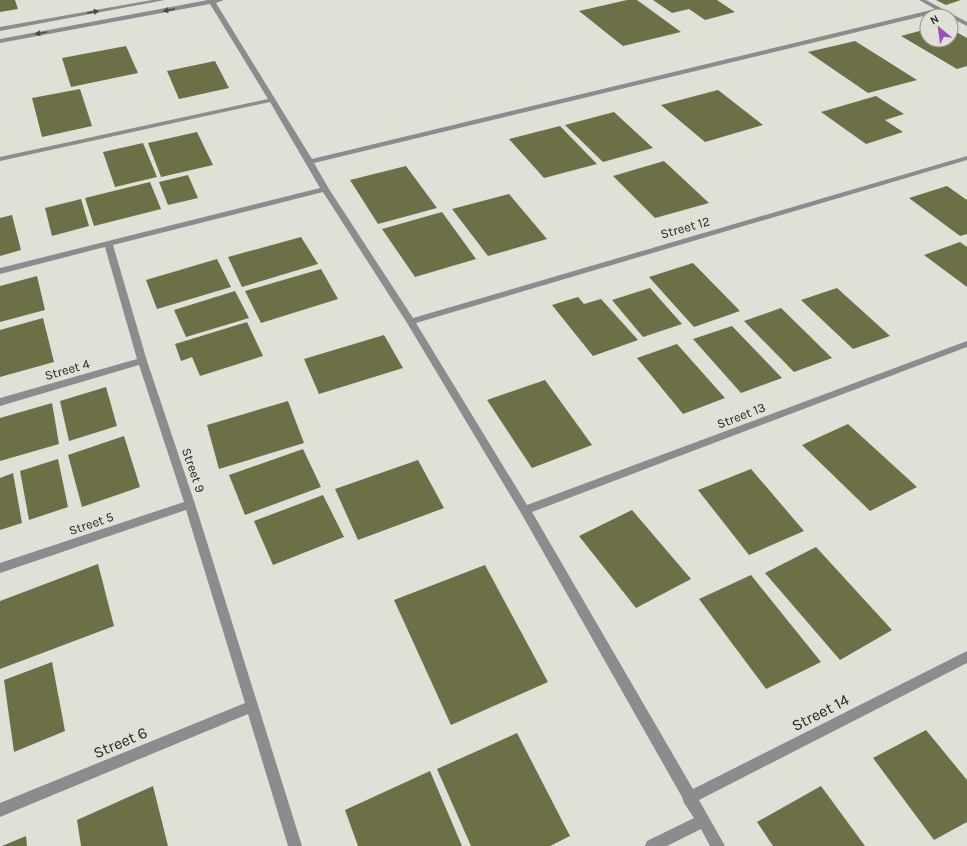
<svg xmlns="http://www.w3.org/2000/svg" width="967" height="846" viewBox="0 0 967 846" font-family="Karla,sans-serif">
	<rect width="100%" height="100%" fill="#dfe0d6"/>
	<!-- building -->
	<g fill="#6d7047">
		<path d="M 0,0 L 15,0 L 18,9 L 0,12 Z"/>
		<path d="M 627,0 L 637,0 L 681,32 L 623,46 L 579,11 Z"/>
		<path d="M 653,0 L 717,0 L 735,12 L 705,20 L 689,9 L 672,13 Z"/>
		<path d="M 936,0 L 961,0 L 946,5 Z"/>
		<path d="M 927,29 L 927,40 L 951,40 L 951,29 L 967,38 L 967,66 L 957,69 L 901,36 Z"/>
		<path d="M 855,41 L 917,80 L 868,93 L 808,52 Z"/>
		<path d="M 126,46 L 138,73 L 71,87 L 62,58 Z"/>
		<path d="M 215,61 L 229,88 L 179,99 L 167,71 Z"/>
		<path d="M 80,89 L 92,126 L 42,137 L 32,98 Z"/>
		<path d="M 718,90 L 763,125 L 705,142 L 661,105 Z"/>
		<path d="M 876,96 L 904,114 L 885,120 L 903,132 L 866,144 L 821,112 Z"/>
		<path d="M 614,112 L 653,148 L 603,162 L 565,125 Z"/>
		<path d="M 560,126 L 597,164 L 544,178 L 509,139 Z"/>
		<path d="M 197,132 L 213,165 L 161,177 L 148,143 Z"/>
		<path d="M 143,143 L 157,177 L 115,187 L 103,152 Z"/>
		<path d="M 664,161 L 709,203 L 655,218 L 613,176 Z"/>
		<path d="M 406,166 L 437,208 L 378,224 L 350,180 Z"/>
		<path d="M 188,175 L 198,198 L 168,205 L 159,182 Z"/>
		<path d="M 150,182 L 161,209 L 94,226 L 85,198 Z"/>
		<path d="M 947,186 L 967,200 L 967,234 L 960,236 L 909,198 Z"/>
		<path d="M 509,194 L 547,239 L 488,256 L 452,209 Z"/>
		<path d="M 81,199 L 89,226 L 52,236 L 45,208 Z"/>
		<path d="M 442,212 L 476,259 L 415,277 L 382,229 Z"/>
		<path d="M 12,215 L 21,250 L 0,256 L 0,218 Z"/>
		<path d="M 301,237 L 318,264 L 242,287 L 228,257 Z"/>
		<path d="M 960,242 L 967,247 L 967,287 L 924,255 Z"/>
		<path d="M 217,259 L 231,287 L 157,309 L 146,280 Z"/>
		<path d="M 693,263 L 740,311 L 694,327 L 649,277 Z"/>
		<path d="M 321,269 L 338,299 L 261,323 L 245,291 Z"/>
		<path d="M 37,276 L 45,310 L 0,322 L 0,286 Z"/>
		<path d="M 650,288 L 682,324 L 643,337 L 612,300 Z"/>
		<path d="M 837,288 L 890,336 L 853,349 L 801,300 Z"/>
		<path d="M 235,291 L 249,318 L 186,337 L 174,310 Z"/>
		<path d="M 578,297 L 584,304 L 601,299 L 638,340 L 593,356 L 552,305 Z"/>
		<path d="M 781,308 L 832,358 L 794,372 L 744,321 Z"/>
		<path d="M 43,318 L 54,362 L 0,377 L 0,330 Z"/>
		<path d="M 247,322 L 263,356 L 200,376 L 192,357 L 181,361 L 175,344 Z"/>
		<path d="M 732,326 L 782,378 L 741,393 L 693,339 Z"/>
		<path d="M 384,335 L 403,368 L 319,394 L 304,359 Z"/>
		<path d="M 677,344 L 725,398 L 683,414 L 637,358 Z"/>
		<path d="M 545,380 L 592,445 L 532,468 L 487,400 Z"/>
		<path d="M 106,387 L 117,426 L 69,441 L 60,401 Z"/>
		<path d="M 288,401 L 304,443 L 219,469 L 207,425 Z"/>
		<path d="M 52,403 L 59,444 L 0,461 L 0,418 Z"/>
		<path d="M 848,424 L 917,487 L 870,511 L 802,445 Z"/>
		<path d="M 124,436 L 140,487 L 82,507 L 68,455 Z"/>
		<path d="M 303,449 L 321,487 L 245,515 L 229,475 Z"/>
		<path d="M 58,459 L 68,507 L 29,520 L 20,471 Z"/>
		<path d="M 418,460 L 444,508 L 358,540 L 335,489 Z"/>
		<path d="M 751,469 L 804,531 L 749,555 L 698,490 Z"/>
		<path d="M 13,473 L 22,523 L 0,530 L 0,478 Z"/>
		<path d="M 323,495 L 344,537 L 273,565 L 254,521 Z"/>
		<path d="M 632,510 L 691,579 L 636,608 L 579,536 Z"/>
		<path d="M 816,547 L 892,630 L 840,660 L 765,573 Z"/>
		<path d="M 98,564 L 114,626 L 0,669 L 0,601 Z"/>
		<path d="M 485,565 L 548,682 L 451,725 L 394,600 Z"/>
		<path d="M 751,575 L 821,662 L 766,689 L 699,599 Z"/>
		<path d="M 52,662 L 65,731 L 14,752 L 4,680 Z"/>
		<path d="M 926,730 L 967,780 L 967,822 L 934,840 L 873,758 Z"/>
		<path d="M 517,733 L 570,836 L 550,846 L 471,846 L 437,769 Z"/>
		<path d="M 430,771 L 462,846 L 358,846 L 345,810 Z"/>
		<path d="M 153,786 L 168,846 L 81,846 L 77,820 Z"/>
		<path d="M 821,786 L 865,846 L 773,846 L 757,822 Z"/>
		<path d="M 26,836 L 27,846 L 2,846 Z"/>
	</g>
	<g fill="none" stroke-linecap="round" stroke-linejoin="round">
		<!-- minor -->
		<g fill="#8e8b8f" fill-rule="evenodd">
			<path d="M 152,0 L 165,0 L 0,31 L 0,27 Z"/>
			<path d="M 208,0 L 224,0 L 216,3 L 312,159 L 935,9 L 919,0 L 926,0 L 967,22 L 967,26 L 951,18 L 951,16 L 947,16 L 940,12 L 314,163 L 329,189 L 413,318 L 967,156 L 967,160 L 416,323 L 527,505 L 967,341 L 967,347 L 532,512 L 693,789 L 967,651 L 967,663 L 699,800 L 725,846 L 710,846 L 701,829 L 667,846 L 645,846 L 647,841 L 694,818 L 684,803 L 682,797 L 521,513 L 407,323 L 323,192 L 113,245 L 147,361 L 195,504 L 302,846 L 288,846 L 248,714 L 0,817 L 0,803 L 245,703 L 186,510 L 0,573 L 0,563 L 184,502 L 139,365 L 0,406 L 0,398 L 137,359 L 105,247 L 0,274 L 0,268 L 320,188 L 270,102 L 0,161 L 0,157 L 268,99 L 210,4 L 0,43 L 0,39 Z"/>
		</g>
	</g>
	<!-- one-way arrows -->
	<defs><path id="oneway-solid" d="M-6-.8H1V-3.2L6.5 0L1 3.2V.8H-6Z"/></defs>
	<g fill="#494948">
		<use href="#oneway-solid" transform="translate(169 10) rotate(170)"/>
		<use href="#oneway-solid" transform="translate(93 12) rotate(-10)"/>
		<use href="#oneway-solid" transform="translate(41 33) rotate(170)"/>
	</g>
	<g text-anchor="middle" stroke-width="4" stroke-linejoin="round" paint-order="stroke">
		<!-- street labels -->
		<g font-size="13" fill="#242521" stroke="#dfe0d6">
			<text transform="translate(685 227) rotate(-16)" y="5">Street 12</text>
			<text transform="translate(67 369) rotate(-16)" y="5">Street 4</text>
			<text transform="translate(741 415) rotate(-21)" y="5">Street 13</text>
			<text transform="translate(194 470) rotate(71)" y="5">Street 9</text>
			<text transform="translate(91 523) rotate(-19)" y="5">Street 5</text>
		</g>
		<!-- near-street labels -->
		<g font-size="16" fill="#242521" stroke="#dfe0d6">
			<text transform="translate(820 712) rotate(-27)" y="6">Street 14</text>
			<text transform="translate(120 742) rotate(-23)" y="6">Street 6</text>
		</g>
	</g>
	<!-- north arrow -->
	<g transform="translate(939 28) rotate(331)"><circle r="19" fill="#dfe0d6" stroke="#94958e"/>
	<path d="M0-3L7 15L0 10L-7 15Z" fill="#a04cba"/>
	<text y="-6" font-size="11" font-weight="bold" text-anchor="middle" fill="#242521">N</text>
	</g>
</svg>
